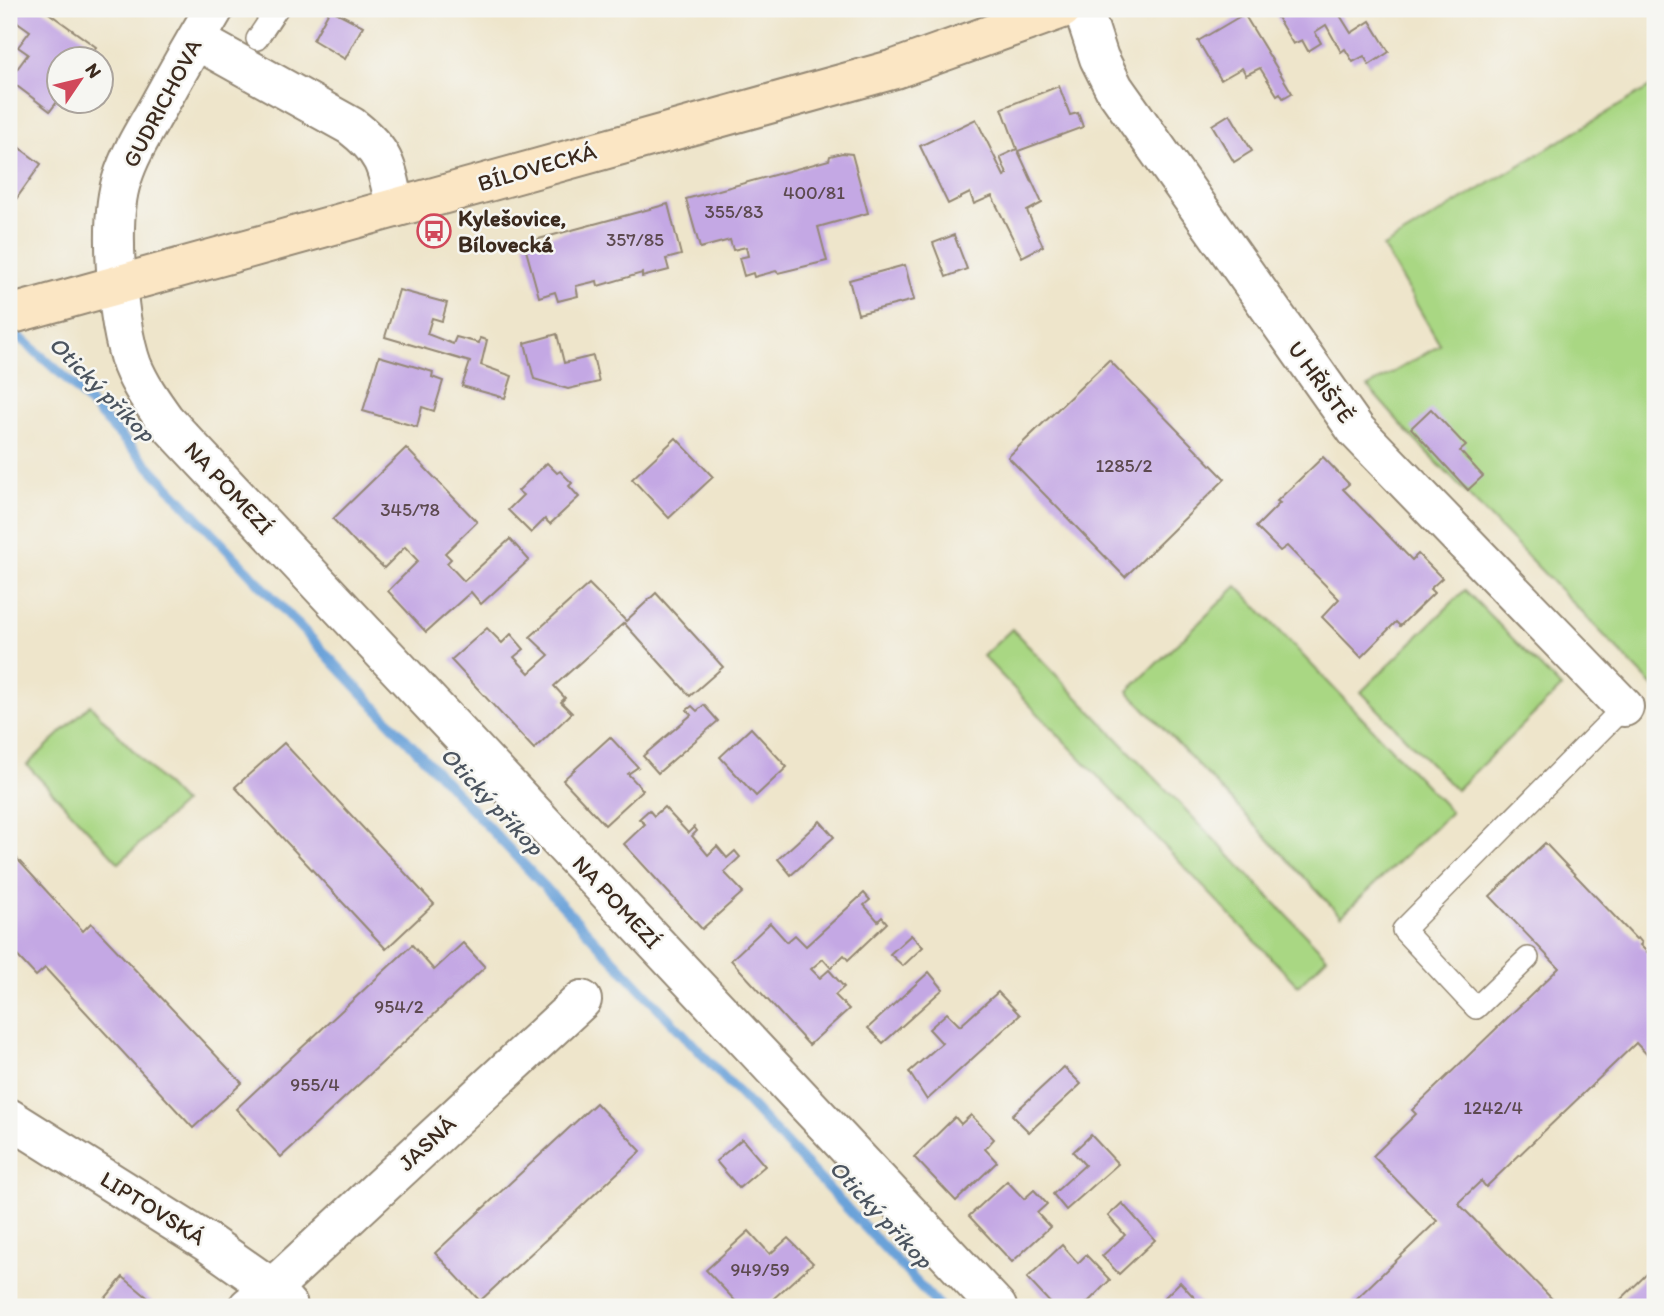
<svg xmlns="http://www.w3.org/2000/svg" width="1664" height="1316" viewBox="0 0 1664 1316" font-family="Itim,sans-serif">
	<rect width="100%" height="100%" fill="#f6f6f2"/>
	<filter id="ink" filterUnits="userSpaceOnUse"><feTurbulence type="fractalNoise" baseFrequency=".0143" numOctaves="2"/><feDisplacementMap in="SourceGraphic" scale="14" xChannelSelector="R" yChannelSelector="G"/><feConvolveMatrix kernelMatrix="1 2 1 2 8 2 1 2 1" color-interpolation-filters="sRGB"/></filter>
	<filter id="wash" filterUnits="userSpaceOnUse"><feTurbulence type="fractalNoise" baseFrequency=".00686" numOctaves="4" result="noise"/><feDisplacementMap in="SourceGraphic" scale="28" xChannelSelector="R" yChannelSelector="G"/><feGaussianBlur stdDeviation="1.57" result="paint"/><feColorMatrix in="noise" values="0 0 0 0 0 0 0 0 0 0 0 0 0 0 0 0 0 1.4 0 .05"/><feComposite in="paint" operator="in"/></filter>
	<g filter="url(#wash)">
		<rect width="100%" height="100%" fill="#eee5cb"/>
		<!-- green -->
		<g fill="#a9d783" stroke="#728050" stroke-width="2">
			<path d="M 1655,84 L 1655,688 L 1414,439 L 1368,387 L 1440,345 L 1383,247 Z"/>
			<path d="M 1237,586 L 1451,812 L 1341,916 L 1128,691 Z"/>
			<path d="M 1465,590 L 1561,688 L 1456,790 L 1361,692 Z"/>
			<path d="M 1012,629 L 1327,957 L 1298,986 L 983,656 Z"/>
			<path d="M 90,705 L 183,803 L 119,863 L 27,765 Z"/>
		</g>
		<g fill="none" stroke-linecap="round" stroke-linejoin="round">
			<!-- stream -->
			<path stroke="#6aa2d9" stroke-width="10" d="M 9,328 L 66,378 L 940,1307"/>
		</g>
		<g id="blocks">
			<!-- building -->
			<g fill="#c4a8e4">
				<path d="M 9,9 L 43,9 L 96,47 L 88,60 L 60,60 L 60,98 L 50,111 L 9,80 L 28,54 L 18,47 L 30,31 L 9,16 Z"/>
				<path d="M 330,9 L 363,26 L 345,59 L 313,40 Z"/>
				<path d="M 1272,9 L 1336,9 L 1351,33 L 1370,21 L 1389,52 L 1369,65 L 1364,56 L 1353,62 L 1345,49 L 1341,52 L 1326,25 L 1315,32 L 1321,43 L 1308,51 L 1302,40 L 1293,44 Z"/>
				<path d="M 1244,14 L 1292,93 L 1283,98 L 1280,93 L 1277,95 L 1260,68 L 1246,75 L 1242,68 L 1221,80 L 1198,41 Z"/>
				<path d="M 1059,86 L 1070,115 L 1078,113 L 1083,127 L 1018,151 L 1042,203 L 1027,211 L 1043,246 L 1022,257 L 992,196 L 974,204 L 970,193 L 948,204 L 920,146 L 976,119 L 1004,176 L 1007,174 L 1000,157 L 1017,149 L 1002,108 Z"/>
				<path d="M 1230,114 L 1252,151 L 1234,162 L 1212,125 Z"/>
				<path d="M 9,140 L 41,164 L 9,209 Z"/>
				<path d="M 842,153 L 852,154 L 868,213 L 818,227 L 827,261 L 778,273 L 776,271 L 754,277 L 753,273 L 744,276 L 739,258 L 748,256 L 746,247 L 733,250 L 730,240 L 700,248 L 686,199 L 829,160 L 830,156 Z"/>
				<path d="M 668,204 L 681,255 L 666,259 L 669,270 L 642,277 L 642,273 L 598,286 L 597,281 L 576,286 L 578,296 L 558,301 L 555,292 L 539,297 L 524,243 Z"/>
				<path d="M 954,235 L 967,269 L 946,277 L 933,243 Z"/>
				<path d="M 905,265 L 914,300 L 858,314 L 849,280 Z"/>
				<path d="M 399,290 L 447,303 L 442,321 L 432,318 L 427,334 L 453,344 L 456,337 L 479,343 L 480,338 L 487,340 L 481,365 L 512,376 L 505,398 L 462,386 L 470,362 L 385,337 Z"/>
				<path d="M 557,334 L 564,363 L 593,356 L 599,382 L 568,389 L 534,379 L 525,343 Z"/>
				<path d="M 379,356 L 433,372 L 432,377 L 443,381 L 434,411 L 422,407 L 417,427 L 363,411 Z"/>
				<path d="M 1109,360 L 1225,479 L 1125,577 L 1008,457 Z"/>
				<path d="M 1431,409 L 1466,446 L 1460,451 L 1483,476 L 1468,490 L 1411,428 Z"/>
				<path d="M 676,438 L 713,477 L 669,518 L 632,479 Z"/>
				<path d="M 406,448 L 477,522 L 445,553 L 451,559 L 447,563 L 464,581 L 510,539 L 529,560 L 481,604 L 471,592 L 426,632 L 388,591 L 418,561 L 405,547 L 384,568 L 359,544 L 358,546 L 333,519 Z"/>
				<path d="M 1323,457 L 1349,484 L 1343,489 L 1412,560 L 1418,554 L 1442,578 L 1430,589 L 1434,593 L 1400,626 L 1396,622 L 1361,657 L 1322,617 L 1339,599 L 1287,546 L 1280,551 L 1256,527 L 1280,503 L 1277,501 Z"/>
				<path d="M 547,463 L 557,473 L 560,471 L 572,483 L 569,486 L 579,497 L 550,524 L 545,519 L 531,533 L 508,510 L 523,495 L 518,491 Z"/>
				<path d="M 589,584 L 626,621 L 656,593 L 723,667 L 690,696 L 624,623 L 554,686 L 565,698 L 561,702 L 572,713 L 534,749 L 451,660 L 487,628 L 502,643 L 511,634 L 524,649 L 514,657 L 529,673 L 549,655 L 530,637 Z"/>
				<path d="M 704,705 L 718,721 L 658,773 L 643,756 L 691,715 L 687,710 L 692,706 L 697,711 Z"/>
				<path d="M 751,728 L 787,767 L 756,796 L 720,757 Z"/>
				<path d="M 610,737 L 638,767 L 628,774 L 643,790 L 605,825 L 563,780 Z"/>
				<path d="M 284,743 L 434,904 L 386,949 L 235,787 Z"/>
				<path d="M 664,807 L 688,833 L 694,827 L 697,831 L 692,836 L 708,855 L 717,846 L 727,858 L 735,851 L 740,857 L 724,872 L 743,892 L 702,929 L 624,844 L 645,824 L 639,819 L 649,810 L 654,816 Z"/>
				<path d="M 820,821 L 834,837 L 791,875 L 778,859 Z"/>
				<path d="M 1545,843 L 1636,939 L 1638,938 L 1642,943 L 1640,945 L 1655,960 L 1655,1063 L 1636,1043 L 1486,1187 L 1481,1181 L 1458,1203 L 1560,1307 L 1356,1307 L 1352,1303 L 1437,1221 L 1373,1156 L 1416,1114 L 1412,1110 L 1559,968 L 1490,896 Z"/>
				<path d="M 9,850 L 83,931 L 91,923 L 242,1083 L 193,1128 L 45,968 L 36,976 L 9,947 Z"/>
				<path d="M 864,893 L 870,900 L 864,905 L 878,921 L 882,917 L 887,923 L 848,960 L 844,955 L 831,968 L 823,959 L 811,969 L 820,978 L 829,970 L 844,987 L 835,995 L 849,1009 L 809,1045 L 731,960 L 770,923 L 787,942 L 795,935 L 806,946 Z"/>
				<path d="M 911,935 L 923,947 L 903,966 L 890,954 Z"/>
				<path d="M 463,943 L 485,967 L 281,1157 L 236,1109 L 412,945 L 434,970 Z"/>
				<path d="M 929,972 L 943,989 L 883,1043 L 868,1028 Z"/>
				<path d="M 998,992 L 1020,1015 L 927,1100 L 909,1072 L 942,1043 L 929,1029 L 947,1013 L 960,1026 Z"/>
				<path d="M 1064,1067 L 1081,1084 L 1029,1132 L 1012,1115 Z"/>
				<path d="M 596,1103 L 641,1151 L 480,1301 L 435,1253 Z"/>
				<path d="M 971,1115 L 994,1139 L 985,1149 L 997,1162 L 956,1201 L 914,1157 L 955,1117 L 961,1124 Z"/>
				<path d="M 1091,1135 L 1118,1164 L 1066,1210 L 1053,1194 L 1085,1165 L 1073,1152 Z"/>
				<path d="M 742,1139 L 765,1166 L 739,1188 L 716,1161 Z"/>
				<path d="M 1007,1181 L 1024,1199 L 1034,1190 L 1047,1204 L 1037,1213 L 1050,1227 L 1012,1262 L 969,1216 Z"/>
				<path d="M 1122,1203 L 1155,1240 L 1119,1274 L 1102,1256 L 1125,1235 L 1108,1216 Z"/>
				<path d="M 749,1231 L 770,1254 L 788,1238 L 813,1263 L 764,1307 L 741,1307 L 706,1270 Z"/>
				<path d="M 1062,1245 L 1078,1263 L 1086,1255 L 1110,1280 L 1083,1307 L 1054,1307 L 1027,1278 Z"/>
				<path d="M 1655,1266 L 1655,1307 L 1613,1307 Z"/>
				<path d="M 123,1277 L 159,1307 L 98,1307 Z"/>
				<path d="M 1180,1282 L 1203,1307 L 1172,1307 L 1164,1298 Z"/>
			</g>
		</g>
	</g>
	<g filter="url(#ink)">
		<use href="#blocks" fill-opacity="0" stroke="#948874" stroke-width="2"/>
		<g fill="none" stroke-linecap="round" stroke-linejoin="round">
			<defs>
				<g id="service">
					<path d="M 257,39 L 277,9"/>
					<path d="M 1528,958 L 1476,1008 L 1403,930 L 1624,707"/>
				</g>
				<g id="minor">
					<path d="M 214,9 C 195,41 176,74 158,107 C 145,130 130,153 122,179 C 108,220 117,324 132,365 C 140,385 152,402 165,420 L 997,1307"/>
					<path d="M 1083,9 L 1099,58 L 1114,88 L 1356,430 L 1624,707"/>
					<path d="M 196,40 L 351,126 C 385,152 387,166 395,207"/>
					<path d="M 9,1118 L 208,1243 L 272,1288 L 288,1306"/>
					<path d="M 248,1307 L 272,1288 L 582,1000"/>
				</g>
				<path id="secondary" d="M 9,315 L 895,69 L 1062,9"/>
			</defs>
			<!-- service casing -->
			<use href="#service" stroke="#948874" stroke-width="24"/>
			<!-- minor casing -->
			<use href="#minor" stroke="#948874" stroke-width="42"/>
			<!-- secondary casing -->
			<use href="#secondary" stroke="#948874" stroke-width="42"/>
			<!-- service -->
			<use href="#service" stroke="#fff" stroke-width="21"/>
			<!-- minor -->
			<use href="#minor" stroke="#fff" stroke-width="38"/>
			<!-- secondary -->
			<use href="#secondary" stroke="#fbe6c4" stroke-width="38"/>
		</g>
	</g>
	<!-- icons -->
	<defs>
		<symbol id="bus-ring" viewBox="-11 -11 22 22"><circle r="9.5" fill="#f6f6f2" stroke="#d1495b" stroke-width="1.5"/><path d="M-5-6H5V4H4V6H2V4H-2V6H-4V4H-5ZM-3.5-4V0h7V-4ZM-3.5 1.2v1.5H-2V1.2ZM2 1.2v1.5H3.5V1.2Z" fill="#d1495b"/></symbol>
	</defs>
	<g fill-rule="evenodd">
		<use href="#bus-ring" x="415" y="212" width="38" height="38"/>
	</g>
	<g text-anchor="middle" stroke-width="5" stroke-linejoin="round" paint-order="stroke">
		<!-- number labels -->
		<g font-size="19" fill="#5d4a50">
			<text x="814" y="199">400/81</text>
			<text x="734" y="218">355/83</text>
			<text x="635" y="246">357/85</text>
			<text x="1124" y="472">1285/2</text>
			<text x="410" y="516">345/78</text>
			<text x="399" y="1013">954/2</text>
			<text x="315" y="1091">955/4</text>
			<text x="1493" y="1114">1242/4</text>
			<text x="760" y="1276">949/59</text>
		</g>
		<!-- street labels -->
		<g font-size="23" fill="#3b2a1e" stroke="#f6f6f2">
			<text transform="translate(162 103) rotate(-62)" y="8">GUDRICHOVA</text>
			<text transform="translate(537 167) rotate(-16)" y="8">BÍLOVECKÁ</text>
			<text transform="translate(1321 382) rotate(54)" y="8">U HŘIŠTĚ</text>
			<text transform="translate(229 488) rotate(47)" y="8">NA POMEZÍ</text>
			<text transform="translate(617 902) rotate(47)" y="8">NA POMEZÍ</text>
			<text transform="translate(427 1143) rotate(-43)" y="8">JASNÁ</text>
			<text transform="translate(153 1208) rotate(32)" y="8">LIPTOVSKÁ</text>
		</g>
		<!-- poi labels -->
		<g font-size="23" font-weight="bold" fill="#3b2a1e" stroke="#f6f6f2" text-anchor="start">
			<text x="458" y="226">Kylešovice,<tspan x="458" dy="26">Bílovecká</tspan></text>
		</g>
		<!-- water labels -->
		<g font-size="24" font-style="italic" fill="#4b545f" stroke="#f6f6f2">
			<text transform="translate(102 389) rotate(45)" y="8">Otický příkop</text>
			<text transform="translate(492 801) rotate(47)" y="8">Otický příkop</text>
			<text transform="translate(881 1214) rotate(47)" y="8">Otický příkop</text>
		</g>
	</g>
	<!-- margin -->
	<rect width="1664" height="1316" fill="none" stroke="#f6f6f2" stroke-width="35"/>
	<!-- north arrow -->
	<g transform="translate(80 80) rotate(55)"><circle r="33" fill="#f6f6f2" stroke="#aba49d" stroke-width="2"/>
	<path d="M0-5L12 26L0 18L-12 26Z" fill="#d1495b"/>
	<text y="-10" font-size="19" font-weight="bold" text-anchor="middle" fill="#3b2a1e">N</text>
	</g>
</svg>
